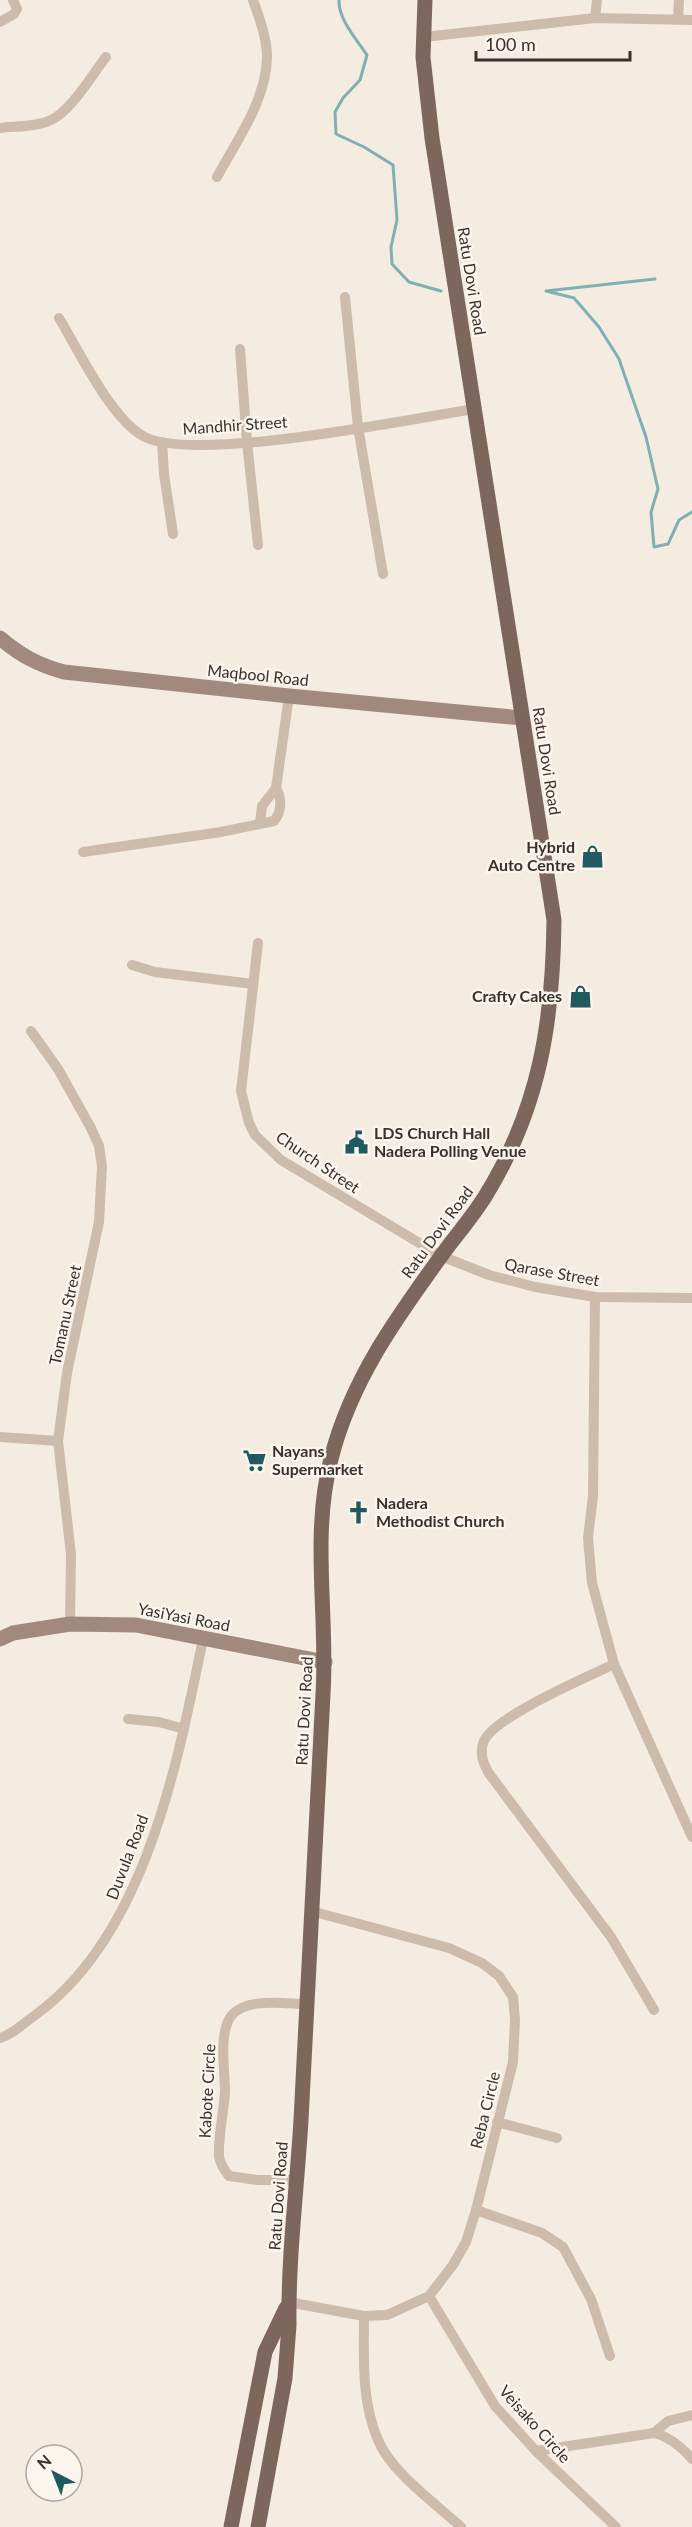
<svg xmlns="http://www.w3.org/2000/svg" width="692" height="2527" viewBox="0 0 692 2527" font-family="Lato,sans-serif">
	<rect width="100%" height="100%" fill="#f4ebe1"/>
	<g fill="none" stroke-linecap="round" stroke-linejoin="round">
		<!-- stream -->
		<g stroke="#7fb0b2" stroke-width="3">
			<path d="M 339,0 C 338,19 357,40 367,55 L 360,80 L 343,98 L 335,112 L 336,134 L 364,147 L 393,165 L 397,220 L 391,247 L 392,264 L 409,282 L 441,291"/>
			<path d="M 655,279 L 546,291 L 574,298 L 599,327 L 619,359 L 646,437 L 658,489 L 651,512 L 654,547 L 668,544 L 679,520 L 692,512"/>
		</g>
		<!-- street -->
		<g stroke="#cdbbac" stroke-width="10">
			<path d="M 595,18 L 597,0"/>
			<path d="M 678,19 L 679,0"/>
			<path d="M 0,22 L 14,14 L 17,9 L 13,0"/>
			<path d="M 424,37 L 595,18 L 692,20"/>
			<path d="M 0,128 C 16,126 36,127 51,120 C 71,111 92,75 106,57"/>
			<path d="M 217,177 C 237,140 268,98 267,54 C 266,36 259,17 253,0"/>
			<path d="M 345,297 L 358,427 L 383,574"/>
			<path d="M 59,318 C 79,351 110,417 143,436 C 192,464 410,419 474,409"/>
			<path d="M 240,349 L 247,442 L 258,545"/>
			<path d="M 162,442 L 164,474 L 173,534"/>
			<path d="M 260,824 L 262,806 L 276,788"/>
			<path d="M 83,852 L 221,832 L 274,821 C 282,812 282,798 276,788 L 289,696"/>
			<path d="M 258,943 L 241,1091 L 249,1123 L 255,1135 L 281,1160 L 441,1256 L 489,1275 L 535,1287 L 595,1297 L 692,1298"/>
			<path d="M 132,965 L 155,972 L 253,984"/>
			<path d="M 31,1031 L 58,1069 L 91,1128 L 99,1146 L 102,1166 L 99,1222 L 67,1373 L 58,1441 L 71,1554 L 70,1624"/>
			<path d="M 595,1297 L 593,1496 L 588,1538 L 592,1583 L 614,1664 L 692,1837"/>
			<path d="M 0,1437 L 58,1441"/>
			<path d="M 614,1664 C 588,1677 495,1716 484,1741 C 479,1752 483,1762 488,1772 L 611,1937 L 654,2010"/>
			<path d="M 128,1719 L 159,1722 L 184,1729"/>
			<path d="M 0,2038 C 12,2035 24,2023 34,2016 C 145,1937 177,1765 203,1639"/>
			<path d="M 497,2122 L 557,2138"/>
			<path d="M 297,2180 L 257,2180 L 229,2176 C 224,2169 220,2164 219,2156 C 218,2134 224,2113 225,2091 C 225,2071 218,2031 232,2015 C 247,1997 286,2004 307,2004"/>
			<path d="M 476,2210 L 542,2233 L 563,2247 L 591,2299 L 610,2356"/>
			<path d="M 429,2296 L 495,2406 L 536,2451 L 616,2527"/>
			<path d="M 288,2302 L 364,2316 L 387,2315 L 429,2296 L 453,2265 L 466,2242 L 476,2210 L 513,2062 L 515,2020 L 513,1997 L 499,1976 L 482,1963 L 449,1948 L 311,1911"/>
			<path d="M 364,2316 C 364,2357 361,2401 378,2440 C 391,2472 435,2503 461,2527"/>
			<path d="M 654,2433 L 668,2421 L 692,2415"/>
			<path d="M 536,2451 L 654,2433 C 670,2437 681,2446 692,2459"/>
		</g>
		<!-- secondary -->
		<g stroke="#a18a7d" stroke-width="15">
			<path d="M 0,638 C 20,655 38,665 64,672 L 289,696 L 522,718"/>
			<path d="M 0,1639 L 13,1633 L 70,1624 L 136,1625 L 325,1662"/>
		</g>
		<!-- primary -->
		<g stroke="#7d675c" stroke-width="15">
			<path d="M 231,2527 L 265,2352 L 286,2308"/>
			<path d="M 258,2527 L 285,2378 L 289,2325 C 288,2257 297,2188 301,2120 C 308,1978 315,1836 323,1694 C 328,1616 311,1536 331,1459 C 351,1379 399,1314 447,1248 C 460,1231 475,1213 486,1195 C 540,1107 553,1021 554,920 L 432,138 L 423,57 L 425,0"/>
		</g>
	</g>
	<!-- icons -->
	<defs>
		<symbol id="shop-bare" viewBox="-9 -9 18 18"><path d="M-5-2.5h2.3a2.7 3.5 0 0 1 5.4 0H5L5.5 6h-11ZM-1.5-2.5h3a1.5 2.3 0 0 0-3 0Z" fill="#1f5a5e" stroke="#fbf5ee" stroke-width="2.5" paint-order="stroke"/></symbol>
		<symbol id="civic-bare" viewBox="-9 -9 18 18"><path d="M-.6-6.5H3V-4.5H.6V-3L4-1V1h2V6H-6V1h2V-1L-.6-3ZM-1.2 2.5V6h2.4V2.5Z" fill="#1f5a5e" stroke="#fbf5ee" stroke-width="2.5" paint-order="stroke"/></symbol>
		<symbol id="supermarket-bare" viewBox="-9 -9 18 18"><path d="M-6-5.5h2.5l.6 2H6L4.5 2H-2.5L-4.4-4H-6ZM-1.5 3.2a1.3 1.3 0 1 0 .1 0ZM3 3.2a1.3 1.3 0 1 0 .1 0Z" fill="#1f5a5e" stroke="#fbf5ee" stroke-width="2.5" paint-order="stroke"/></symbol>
		<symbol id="church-bare" viewBox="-9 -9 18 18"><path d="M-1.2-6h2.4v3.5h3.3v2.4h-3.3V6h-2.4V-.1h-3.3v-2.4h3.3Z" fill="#1f5a5e" stroke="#fbf5ee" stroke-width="2.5" paint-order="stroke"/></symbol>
	</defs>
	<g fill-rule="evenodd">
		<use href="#shop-bare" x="576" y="840" width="33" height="33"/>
		<use href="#shop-bare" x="564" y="980" width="33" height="33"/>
		<use href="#civic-bare" x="340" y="1126" width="33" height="33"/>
		<use href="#supermarket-bare" x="238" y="1444" width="33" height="33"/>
		<use href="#church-bare" x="342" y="1496" width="33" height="33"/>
	</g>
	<g text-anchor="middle" stroke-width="5" stroke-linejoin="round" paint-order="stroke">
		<!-- street labels -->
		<g font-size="16" fill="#3b302b" stroke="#fbf5ee">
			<text transform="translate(472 281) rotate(81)" y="6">Ratu Dovi Road</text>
			<text transform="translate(235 425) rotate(-4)" y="6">Mandhir Street</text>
			<text transform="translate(258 675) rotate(6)" y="6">Maqbool Road</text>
			<text transform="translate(547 761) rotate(81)" y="6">Ratu Dovi Road</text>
			<text transform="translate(318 1162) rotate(34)" y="6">Church Street</text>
			<text transform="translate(437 1232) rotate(-54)" y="6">Ratu Dovi Road</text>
			<text transform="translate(552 1272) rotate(10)" y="6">Qarase Street</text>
			<text transform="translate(65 1315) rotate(-78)" y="6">Tomanu Street</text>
			<text transform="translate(184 1617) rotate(11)" y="6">YasiYasi Road</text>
			<text transform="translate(304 1711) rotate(-87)" y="6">Ratu Dovi Road</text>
			<text transform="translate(127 1857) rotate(-69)" y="6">Duvula Road</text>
			<text transform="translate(207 2091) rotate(-87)" y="6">Kabote Circle</text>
			<text transform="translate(485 2110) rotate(-76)" y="6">Reba Circle</text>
			<text transform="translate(278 2196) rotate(-86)" y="6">Ratu Dovi Road</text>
			<text transform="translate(535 2424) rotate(48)" y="6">Veisako Circle</text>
		</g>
		<!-- poi labels -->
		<g font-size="16" font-weight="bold" fill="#3b302b" stroke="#fbf5ee" text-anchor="start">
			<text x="575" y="853" text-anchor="end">Hybrid<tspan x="575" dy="18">Auto Centre</tspan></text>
			<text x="562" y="1002" text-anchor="end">Crafty Cakes</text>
			<text x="374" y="1139">LDS Church Hall<tspan x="374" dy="18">Nadera Polling Venue</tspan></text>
			<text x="272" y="1457">Nayans<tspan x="272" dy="18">Supermarket</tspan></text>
			<text x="376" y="1509">Nadera<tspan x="376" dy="18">Methodist Church</tspan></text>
		</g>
	</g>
	<!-- north arrow -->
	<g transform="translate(54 2473) rotate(318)"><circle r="28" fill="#fbf5ee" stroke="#aea6a0" stroke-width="1.5"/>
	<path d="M0-4.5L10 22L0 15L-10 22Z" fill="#1f5a5e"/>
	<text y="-9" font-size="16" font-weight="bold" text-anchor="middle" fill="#3b302b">N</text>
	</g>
	<!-- scale -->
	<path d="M476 51v9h154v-9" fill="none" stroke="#3b302b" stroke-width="3"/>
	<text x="485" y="51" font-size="18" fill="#3b302b" stroke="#fbf5ee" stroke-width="4.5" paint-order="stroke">100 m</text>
</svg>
